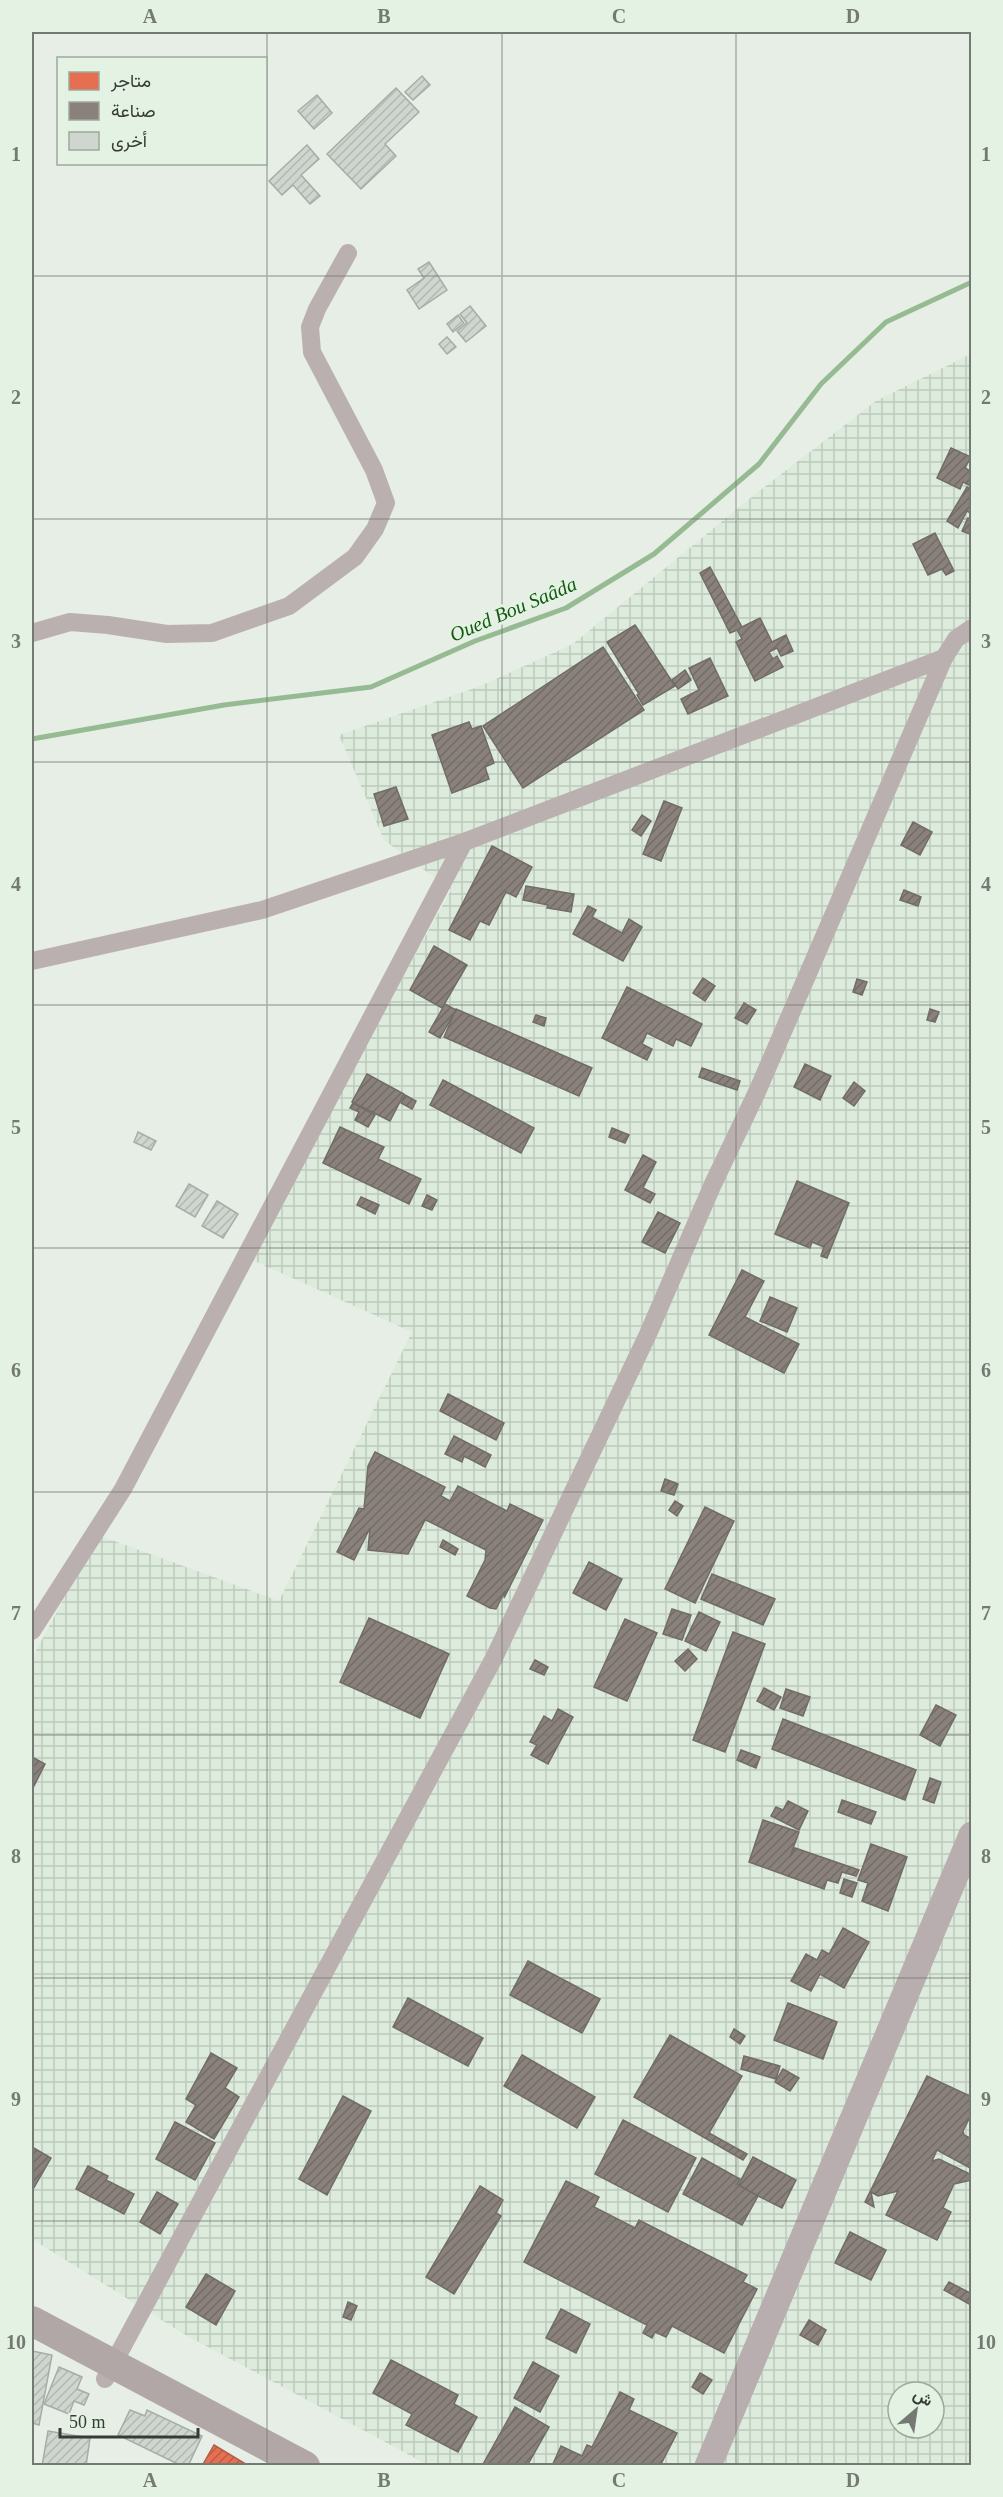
<svg xmlns="http://www.w3.org/2000/svg" width="1003" height="2497" viewBox="0 0 1003 2497" font-family="'Times New Roman',Vazirmatn,serif">
  <defs>
    <pattern id="industrial-grid" width="8" height="8" patternUnits="userSpaceOnUse" patternTransform="scale(1.5)"><rect width="8" height="8" fill="#dcebdb"/><path d="M0 4h8M4 0v8" fill="none" stroke="#bdcabd"/></pattern>
    <pattern id="shops-hatch" width="6" height="6" patternUnits="userSpaceOnUse" patternTransform="scale(1.5)"><rect width="6" height="6" fill="#e76f51"/><path d="M-1 1l2-2M0 6l6-6M5 7l2-2" fill="none" stroke="#bc5c44"/></pattern>
    <pattern id="industry-hatch" width="6" height="6" patternUnits="userSpaceOnUse" patternTransform="scale(1.5)"><rect width="6" height="6" fill="#8a817c"/><path d="M-1 1l2-2M0 6l6-6M5 7l2-2" fill="none" stroke="#726b66"/></pattern>
    <pattern id="building-hatch" width="6" height="6" patternUnits="userSpaceOnUse" patternTransform="scale(1.5)"><rect width="6" height="6" fill="#cfd6cf"/><path d="M-1 1l2-2M0 6l6-6M5 7l2-2" fill="none" stroke="#b2b9b2"/></pattern>
  </defs>
  <rect width="100%" height="100%" fill="#e6eee6"/>
  <path fill="url(#industrial-grid)" fill-rule="evenodd" d="M971,354v2111h-543l-244,-131 -152,-95v-581l66,-123 181,66 133,-269 -164,-74 203,-368 -67,-50 -45,-105 139,-48 95,-43 180,-148 123,-95zM898,2392h36v36h-36z"/>
  <path fill="url(#shops-hatch)" stroke="#b25f49" stroke-width="1.5" d="M214,2445l35,21h-47z"/>
  <g fill="url(#industry-hatch)" stroke="#716c67" stroke-width="1.5">
    <path d="M951,448l20,9 -6,11 7,4v17l-1,-3 -8,-4 -3,7 -23,-11z"/>
    <path d="M967,487l5,3v24l-5,-3 -9,17 -11,-7z"/>
    <path d="M968,518l4,1v16l-10,-4z"/>
    <path d="M935,533l19,38 -8,4 -4,-6 -14,6 -15,-31z"/>
    <path d="M710,567l32,60 18,-9 12,24 14,-7 7,16 -12,5 -4,-8 -8,4 4,7 4,-3 6,11 -28,14 -19,-39 6,-3 -5,-9 -7,3 -30,-60z"/>
    <path d="M635,625l40,61 -32,19 -6,-10 2,-1 -32,-52z"/>
    <path d="M603,647l41,63 -121,78 -40,-62z"/>
    <path d="M710,658l18,38 -40,18 -7,-15 18,-9 -10,-22z"/>
    <path d="M685,670l6,10 -13,9 -6,-9z"/>
    <path d="M469,722l3,7 9,-3 13,37 -9,4 4,12 -37,14 -20,-58z"/>
    <path d="M396,787l12,32 -24,7 -10,-32z"/>
    <path d="M664,801l18,7 -21,53 -18,-7z"/>
    <path d="M642,815l9,6 -10,15 -9,-6z"/>
    <path d="M913,822l19,10 -12,23 -19,-10z"/>
    <path d="M492,846l40,21 -16,30 -10,-5 -17,33 -9,-4 -10,19 -21,-10z"/>
    <path d="M526,886l48,8 -3,18 -24,-4 1,-3 -25,-5z"/>
    <path d="M904,890l17,7 -3,9 -18,-6z"/>
    <path d="M588,906l8,4 -4,7 30,16 7,-14 13,8 -19,34 -50,-27z"/>
    <path d="M434,946l33,19 -25,43 -32,-18z"/>
    <path d="M703,978l12,8 -10,15 -12,-8z"/>
    <path d="M857,979l10,3 -5,13 -9,-3z"/>
    <path d="M627,987l75,37 -11,22 -15,-7 -3,7 -26,-13 -5,11 10,5 -5,11 -45,-22z"/>
    <path d="M744,1003l12,7 -9,14 -12,-6z"/>
    <path d="M445,1004l11,6 -16,28 -11,-6z"/>
    <path d="M456,1009l136,59 -13,28 -135,-59z"/>
    <path d="M930,1009l9,3 -4,10 -8,-2z"/>
    <path d="M536,1015l10,3 -2,8 -11,-4z"/>
    <path d="M805,1064l26,12 -11,24 -26,-13z"/>
    <path d="M702,1068l38,13 -3,9 -38,-13z"/>
    <path d="M367,1074l37,20 -14,27 -38,-19z"/>
    <path d="M443,1080l91,48 -13,25 -91,-48z"/>
    <path d="M854,1082l11,9 -11,15 -11,-8z"/>
    <path d="M405,1095l11,6 -4,8 -11,-6z"/>
    <path d="M353,1103l22,12 -7,12 -13,-7 4,-8 -9,-4z"/>
    <path d="M340,1127l44,20 -6,12 43,20 -12,25 -86,-41z"/>
    <path d="M612,1128l17,7 -4,8 -16,-6z"/>
    <path d="M643,1155l13,7 -13,26 12,6 -5,9 -25,-13z"/>
    <path d="M797,1181l52,22 -22,55 -6,-2 3,-9 -12,-5 -2,6 -35,-14z"/>
    <path d="M427,1195l10,5 -5,10 -10,-4z"/>
    <path d="M361,1197l18,8 -4,9 -18,-9z"/>
    <path d="M658,1212l22,11 -15,30 -23,-11z"/>
    <path d="M742,1270l22,11 -19,36 54,27 -15,29 -75,-38z"/>
    <path d="M770,1297l27,11 -10,24 -27,-11z"/>
    <path d="M448,1394l56,29 -8,17 -56,-29z"/>
    <path d="M454,1436l37,19 -6,12 -21,-11 -2,6 -17,-8z"/>
    <path d="M375,1452l70,35 -4,9 9,5 8,-15 49,25 3,-7 33,16 -39,78 1,-7 -9,18 -6,-1 -23,-12 18,-36 1,-10 -58,-29 -3,-1 -17,34 -40,-4 2,-22 -16,32 -17,-8 22,-44 5,1 4,-43z"/>
    <path d="M665,1479l13,5 -4,11 -13,-4z"/>
    <path d="M675,1501l8,5 -6,10 -8,-6z"/>
    <path d="M705,1507l29,14 -39,82 -30,-14z"/>
    <path d="M443,1540l15,9 -3,6 -15,-8z"/>
    <path d="M589,1562l33,17 -16,31 -33,-17z"/>
    <path d="M712,1574l63,25 -12,26 -62,-26z"/>
    <path d="M672,1609l19,6 -9,25 -19,-6z"/>
    <path d="M699,1612l21,10 -14,29 -21,-10z"/>
    <path d="M369,1618l80,36 -29,64 -80,-36z"/>
    <path d="M625,1619l32,14 -30,68 -33,-14z"/>
    <path d="M733,1632l32,12 -40,108 -32,-12z"/>
    <path d="M688,1649l9,10 -12,12 -10,-10z"/>
    <path d="M535,1660l13,7 -4,8 -14,-6z"/>
    <path d="M764,1688l17,9 -7,13 -17,-9z"/>
    <path d="M786,1689l24,8 -7,19 -23,-8z"/>
    <path d="M936,1705l20,10 -16,31 -20,-11z"/>
    <path d="M558,1709l15,8 -25,47 -17,-9 6,-10 -7,-3 14,-26 8,5z"/>
    <path d="M783,1719l133,51 -11,30 -133,-51z"/>
    <path d="M741,1750l19,7 -4,11 -19,-8z"/>
    <path d="M32,1757l13,7 -13,26z"/>
    <path d="M930,1778l11,4 -7,21 -11,-4z"/>
    <path d="M842,1800l34,12 -5,12 -33,-12z"/>
    <path d="M788,1801l20,10 -9,19 -28,-14 5,-9 7,3z"/>
    <path d="M763,1820l36,12 -9,25 5,-9 64,22 -3,6 -14,-4 -4,11 -11,-3 -3,9 -75,-27z"/>
    <path d="M871,1844l36,13 -19,54 -26,-10 6,-18 -10,-3z"/>
    <path d="M844,1879l13,4 -5,14 -12,-4z"/>
    <path d="M843,1928l26,14 -25,46 -24,-14 -9,17 -20,-10 15,-27 11,6 5,-10 7,4z"/>
    <path d="M528,1961l72,38 -18,34 -72,-38z"/>
    <path d="M408,1998l75,40 -15,28 -75,-39z"/>
    <path d="M788,2003l49,19 -14,37 -49,-19z"/>
    <path d="M734,2029l11,7 -5,8 -10,-7z"/>
    <path d="M670,2035l72,41 -33,57 38,21 -4,6 -109,-63z"/>
    <path d="M211,2053l26,15 -12,20 14,9 -25,42 -28,-17 10,-17 -10,-6z"/>
    <path d="M522,2055l73,42 -18,31 -73,-42z"/>
    <path d="M744,2056l36,10 -4,13 -35,-10z"/>
    <path d="M783,2069l16,9 -9,13 -15,-9z"/>
    <path d="M927,2076l45,21v23l-3,-1 -6,12 1,4 8,4v30l-35,-19 -5,11 7,-2 33,16v5l-18,4 -11,24 8,4 -14,28 -51,-25 12,-24 -20,5 -7,-4 3,15 -9,-5z"/>
    <path d="M343,2096l28,15 -44,84 -28,-16z"/>
    <path d="M623,2120l73,38 -28,54 -73,-38z"/>
    <path d="M175,2122l40,21 -20,37 -39,-21z"/>
    <path d="M32,2147l19,11 -19,33z"/>
    <path d="M753,2157l43,23 -14,28 -44,-22z"/>
    <path d="M702,2158l38,21 -3,5 21,12 -16,29 -59,-31z"/>
    <path d="M88,2166l20,10 -2,4 28,14 -10,20 -48,-25z"/>
    <path d="M566,2181l33,16 -5,10 41,21 4,-8 108,55 -4,7 14,7 -33,64 -52,-27 -6,11 -11,-5 -3,6 -9,-5 4,-8 -123,-63z"/>
    <path d="M480,2186l23,14 -7,13 5,3 -47,78 -28,-17z"/>
    <path d="M157,2192l21,12 -18,30 -20,-12z"/>
    <path d="M850,2232l36,18 -15,30 -36,-17z"/>
    <path d="M206,2274l29,17 -19,34 -30,-18z"/>
    <path d="M949,2282l23,12 -1,11 -27,-15z"/>
    <path d="M348,2302l9,4 -6,14 -8,-3z"/>
    <path d="M561,2309l29,15 -14,29 -30,-15z"/>
    <path d="M809,2320l17,10 -8,15 -18,-10z"/>
    <path d="M391,2360l67,35 -4,9 23,13 -19,35 -52,-27 6,-11 -39,-21z"/>
    <path d="M533,2362l26,14 -19,36 -26,-14z"/>
    <path d="M700,2373l12,7 -9,14 -11,-7z"/>
    <path d="M620,2392l14,7 -5,11 48,23 -17,33h-108l9,-20 21,10 5,-11 5,2z"/>
    <path d="M515,2407l34,20 -22,39h-45z"/>
  </g>
  <g fill="none" stroke-linecap="round" stroke-linejoin="round">
    <path stroke="#96ba92" stroke-width="5" d="M32,739l192,-34 147,-18 104,-46 91,-33 88,-54 105,-90 62,-80 65,-62 86,-40"/>
  </g>
  <g fill="url(#building-hatch)" stroke="#a7ada6" stroke-width="1.5">
    <path d="M422,76l8,9 -17,15 -8,-8z"/>
    <path d="M396,88l23,24 -34,32 11,12 -35,33 -34,-35z"/>
    <path d="M317,95l15,18 -18,16 -16,-18z"/>
    <path d="M307,145l12,14 -18,16 19,21 -10,8 -17,-19 -11,10 -13,-14z"/>
    <path d="M429,262l18,28 -28,19 -12,-19 17,-12 -6,-9z"/>
    <path d="M470,306l16,20 -20,16 -9,-11 10,-8 -7,-9z"/>
    <path d="M458,315l6,8 -11,9 -6,-8z"/>
    <path d="M447,337l9,10 -9,7 -8,-10z"/>
    <path d="M138,1132l18,9 -5,9 -17,-8z"/>
    <path d="M189,1184l19,11 -13,22 -19,-11z"/>
    <path d="M217,1201l21,13 -15,24 -21,-12z"/>
    <path d="M32,2351l20,4 -13,70 -7,-2z"/>
    <path d="M59,2367l23,10 -5,12 12,5 -5,11 -10,-4 -5,13 -25,-10z"/>
    <path d="M130,2410l15,6 2,-6 55,26 -14,30h-6l-64,-31z"/>
    <path d="M48,2431l42,7 -4,28h-44z"/>
  </g>
  <g fill="none" stroke-linecap="round" stroke-linejoin="round">
    <g stroke="#bbb0b0" stroke-width="18">
      <path d="M32,633l38,-11 38,3 59,9 45,-1 77,-27 66,-49 20,-28 11,-26 -12,-33 -62,-118 -2,-25 7,-18 31,-56"/>
      <path d="M32,961l230,-51 202,-68 480,-184"/>
      <path d="M32,1631l91,-142 341,-647"/>
      <path d="M105,2379l389,-721 154,-324 65,-150 44,-92 187,-434 12,-19 16,-11"/>
    </g>
    <path stroke="#b9aeaf" stroke-width="27" d="M708,2466l264,-631"/>
    <path stroke="#b2a7a7" stroke-width="30" d="M32,2321l273,145"/>
  </g>
  <path fill="none" stroke="#747a73" stroke-width="1.5" stroke-opacity="0.55" d="M267,32v2434M502,32v2434M736,32v2434M32,276h940M32,519h940M32,762h940M32,1005h940M32,1248h940M32,1492h940M32,1735h940M32,1978h940M32,2221h940"/>
  <g text-anchor="middle" stroke-width="6" stroke-linejoin="round" paint-order="stroke">
    <g font-size="20" font-style="italic" fill="#145811" stroke="#e3f2e2">
      <text transform="translate(513 609) rotate(-23)" y="7">Oued Bou Saâda</text>
    </g>
  </g>
  <rect width="1003" height="2497" fill="none" stroke="#e3f2e2" stroke-width="66"/>
  <rect x="57" y="57" width="210" height="108" fill="#e3f2e2" stroke="#9ea99d" stroke-width="1.5"/>
  <rect x="69" y="72" width="30" height="18" fill="#e76f51" stroke="#9ea99d" stroke-width="1.5"/>
  <text x="111" y="87" font-size="18" fill="#363b35">متاجر</text>
  <rect x="69" y="102" width="30" height="18" fill="#8a817c" stroke="#9ea99d" stroke-width="1.5"/>
  <text x="111" y="117" font-size="18" fill="#363b35">صناعة</text>
  <rect x="69" y="132" width="30" height="18" fill="#cfd6cf" stroke="#9ea99d" stroke-width="1.5"/>
  <text x="111" y="147" font-size="18" fill="#363b35">أخرى</text>
  <g transform="translate(916 2410) rotate(29)"><circle r="28" fill="#e3f2e2" stroke="#9ea99d" stroke-width="1.5"/>
  <path d="M0-4.5L10 22L0 15L-10 22Z" fill="#747a73"/>
  <text y="-9" font-size="16" font-weight="bold" text-anchor="middle" fill="#363b35">ش</text>
  </g>
  <path d="M60 2428v9h138v-9" fill="none" stroke="#363b35" stroke-width="3"/>
  <text x="69" y="2428" font-size="18" fill="#363b35" stroke="#e3f2e2" stroke-width="4.5" paint-order="stroke">50 m</text>
  <rect x="33" y="33" width="937" height="2431" fill="none" stroke="#747a73" stroke-width="2"/>
  <g font-size="20" text-anchor="middle" font-weight="bold" fill="#747a73">
    <text x="150" y="23">A</text>
    <text x="384" y="23">B</text>
    <text x="619" y="23">C</text>
    <text x="853" y="23">D</text>
    <text x="16" y="161">1</text>
    <text x="986" y="161">1</text>
    <text x="16" y="404">2</text>
    <text x="986" y="404">2</text>
    <text x="16" y="648">3</text>
    <text x="986" y="648">3</text>
    <text x="16" y="891">4</text>
    <text x="986" y="891">4</text>
    <text x="16" y="1134">5</text>
    <text x="986" y="1134">5</text>
    <text x="16" y="1377">6</text>
    <text x="986" y="1377">6</text>
    <text x="16" y="1620">7</text>
    <text x="986" y="1620">7</text>
    <text x="16" y="1863">8</text>
    <text x="986" y="1863">8</text>
    <text x="16" y="2106">9</text>
    <text x="986" y="2106">9</text>
    <text x="16" y="2349">10</text>
    <text x="986" y="2349">10</text>
    <text x="150" y="2487">A</text>
    <text x="384" y="2487">B</text>
    <text x="619" y="2487">C</text>
    <text x="853" y="2487">D</text>
  </g>
</svg>
